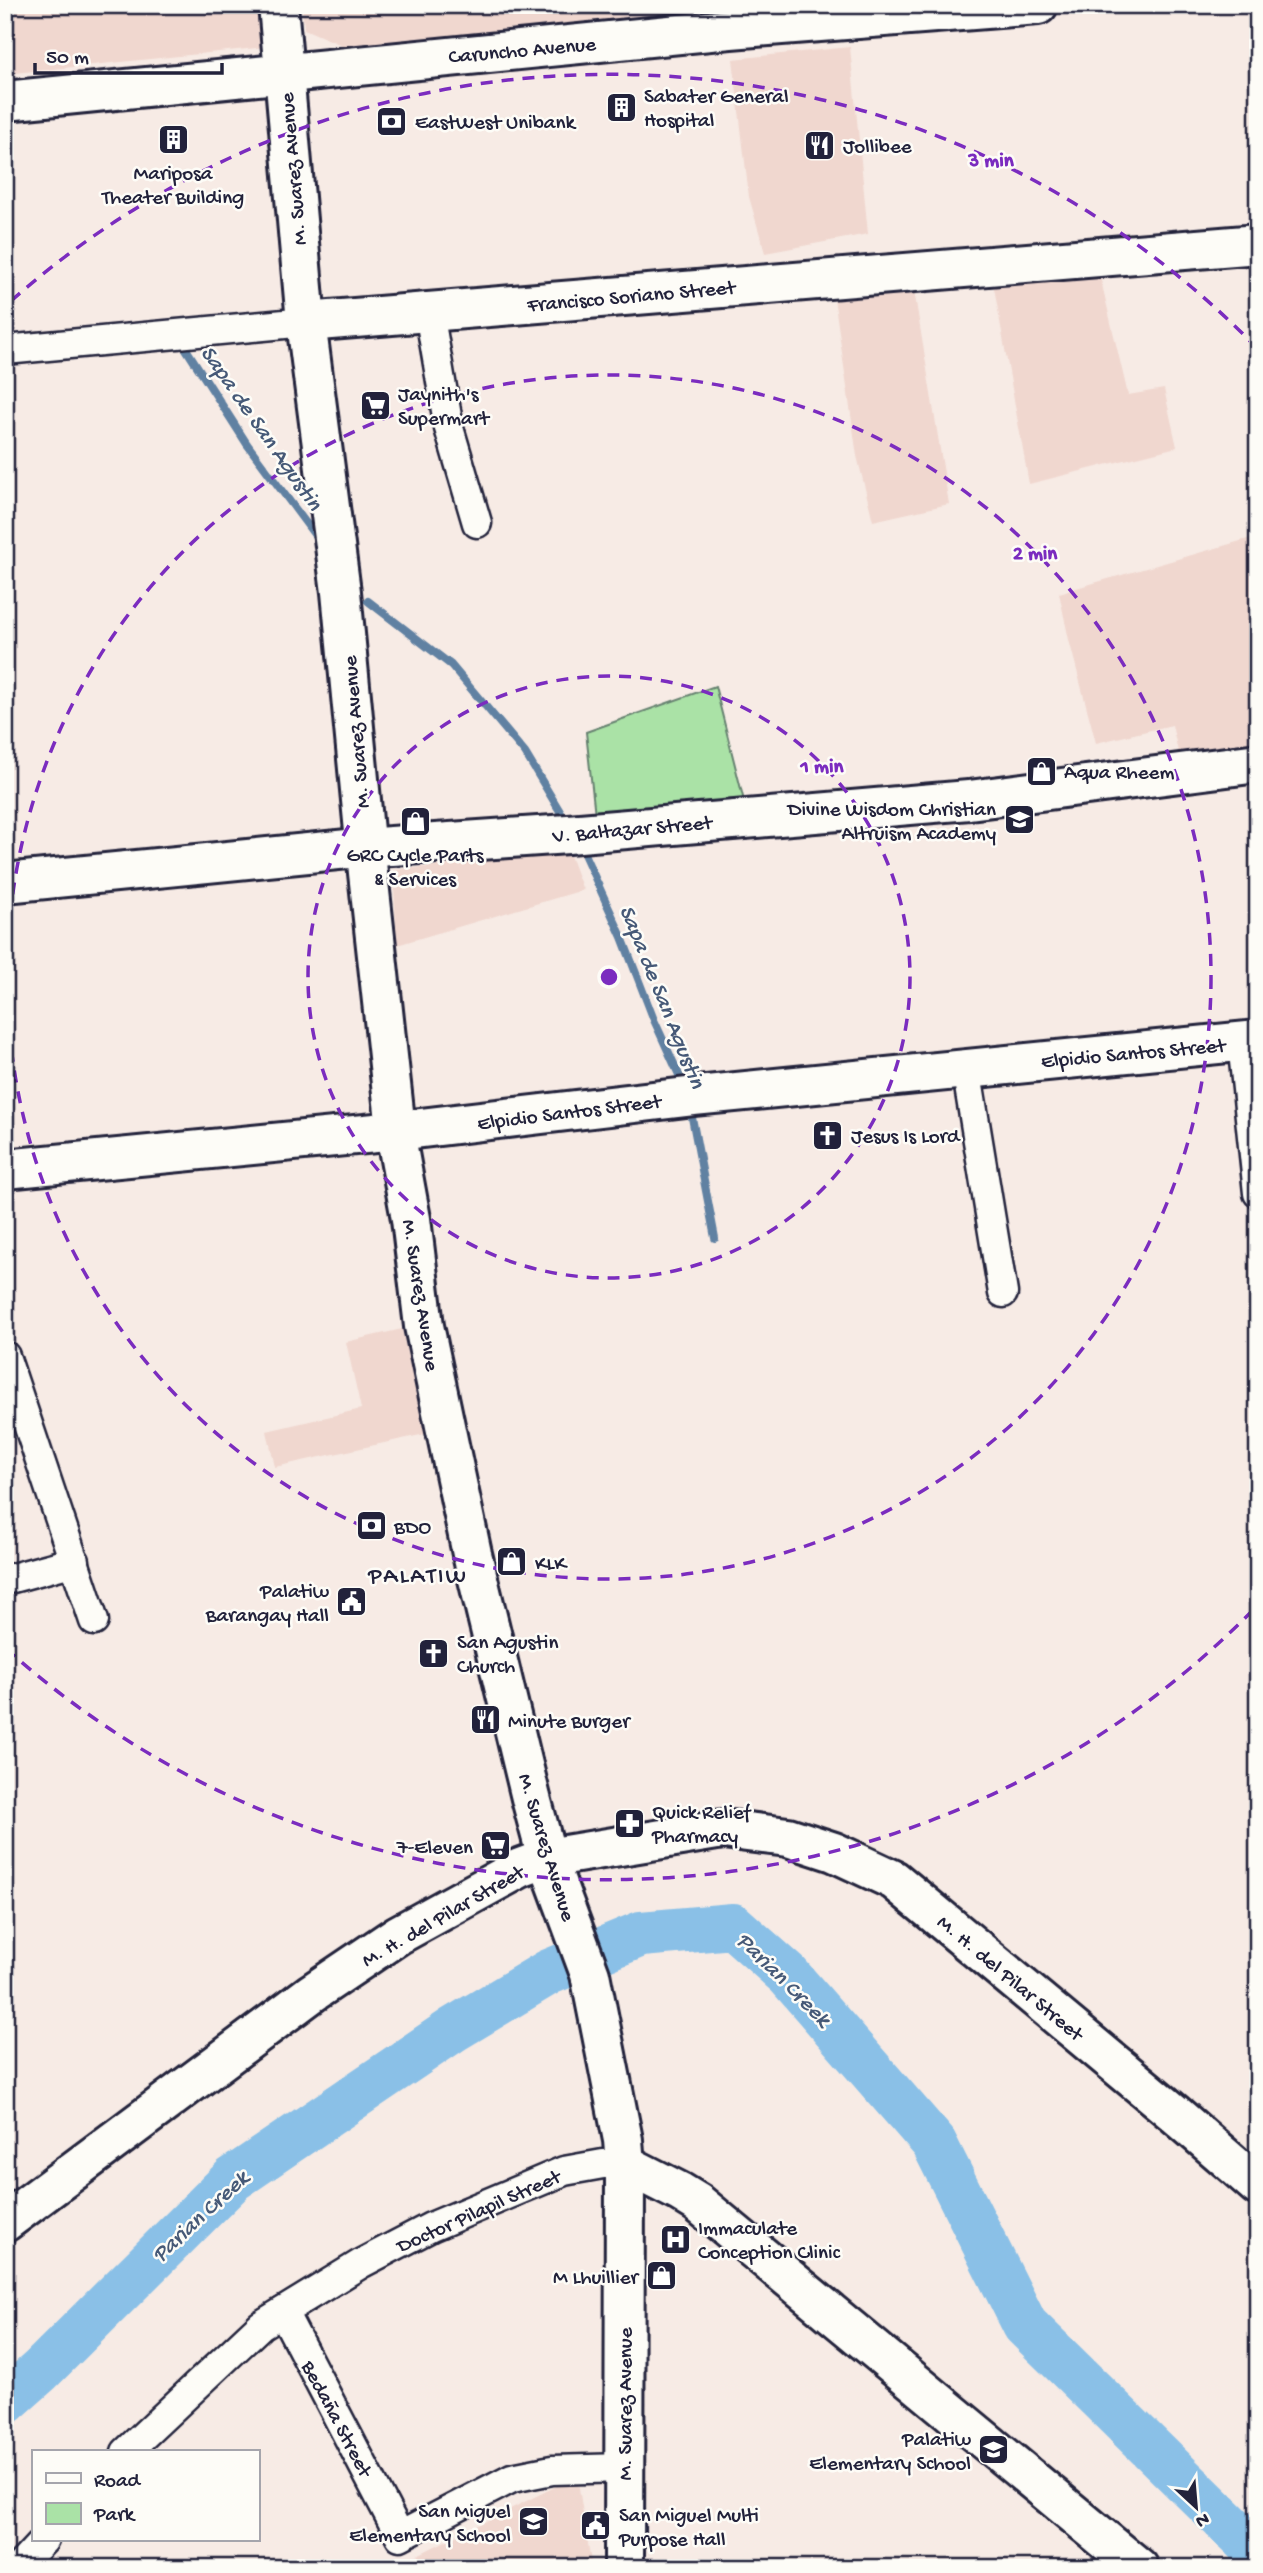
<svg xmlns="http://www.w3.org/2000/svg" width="1263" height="2573" viewBox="0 0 1263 2573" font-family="'Gochi Hand',sans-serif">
  <rect width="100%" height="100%" fill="#f7ebe5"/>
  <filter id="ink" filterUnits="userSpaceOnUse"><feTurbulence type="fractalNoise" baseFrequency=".0143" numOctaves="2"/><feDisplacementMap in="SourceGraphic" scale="14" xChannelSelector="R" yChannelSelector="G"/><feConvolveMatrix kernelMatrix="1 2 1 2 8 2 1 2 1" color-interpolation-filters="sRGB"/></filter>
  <g filter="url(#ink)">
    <g fill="#f0d7cf">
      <path d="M5,5h258l3,42 -261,27z"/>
      <path d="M302,5h560l-511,44 -47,-20z"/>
      <path d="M850,47l18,187 -103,19 -16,-56 -16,-138z"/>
      <path d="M1099,272l29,123 36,-6 13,58 -148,37 -36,-202z"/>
      <path d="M913,284l36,220 -76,17 -16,-65 -24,-165z"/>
      <path d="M1258,536v222l-76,11 -10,-44 -76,18 -27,-103 -10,-47z"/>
      <path d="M569,853l14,37 -186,55 -4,-75z"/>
      <path d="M402,1329l23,105 -150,33 -8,-36 94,-22 -15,-67z"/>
      <path d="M577,2476l15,92h-201z"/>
    </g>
    <path fill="#aae2a6" stroke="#668270" stroke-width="2" d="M715,686l29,115 -149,14 -9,-83z"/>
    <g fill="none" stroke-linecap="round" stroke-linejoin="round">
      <g stroke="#6081a2" stroke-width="8">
        <path d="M181,341l66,103 67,90"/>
        <path d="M368,601l83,64 74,88 42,70"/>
        <path d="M579,843l43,94 32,83 31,68"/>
        <path d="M690,1107l25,131"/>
      </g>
      <path stroke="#8ac0e7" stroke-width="46" d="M5,2402l35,-31 193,-192 221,-150 95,-57 92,-38 92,-8 55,49 146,168 91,182 233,228"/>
      <defs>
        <g id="street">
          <path d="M429,312l20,116 28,95"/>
          <path d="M5,350l301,-28"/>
          <path d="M1242,1042l16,151"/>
          <path d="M966,1068l37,225"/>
          <path d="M5,1356l89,265"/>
          <path d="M5,1580l70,-19"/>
          <path d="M283,2312l117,224 112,-58 40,-8 72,-2"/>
          <path d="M126,2452l135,-127 101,-62 69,-36 133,-56 39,-7h22"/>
          <path d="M18,2568l26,-28"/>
        </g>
        <g id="secondary">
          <path d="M278,5l28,317 35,270 27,281 30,275 13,71 13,107 48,228 59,244 16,60 43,116 33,166 2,24 -1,404"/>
          <path d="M5,101l725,-72 308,-24"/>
          <path d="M306,322l952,-78"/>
          <path d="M5,883l343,-34 220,-15 401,-34 289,-37"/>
          <path d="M5,1169l391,-38 299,-35 563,-56"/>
          <path d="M625,2164l55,28 18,11 441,365"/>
          <path d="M5,2222l307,-229 86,-58 122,-67 27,-10 176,-29 65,8 46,15 60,28 280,233 84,73"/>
        </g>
      </defs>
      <use href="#street" stroke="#22223b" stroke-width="33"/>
      <use href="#secondary" stroke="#22223b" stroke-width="44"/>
      <use href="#street" stroke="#fdfcf7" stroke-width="28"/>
      <use href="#secondary" stroke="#fdfcf7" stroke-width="38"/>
    </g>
  </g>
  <g fill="none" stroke="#7b2cbf" stroke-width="3.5" stroke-dasharray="12 9">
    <circle cx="609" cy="977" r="301"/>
    <circle cx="609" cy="977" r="602"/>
    <path d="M1253 1610A903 903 0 0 1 11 1653M11 301A903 903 0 0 1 1253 344"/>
  </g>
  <defs>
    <symbol id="building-square" viewBox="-11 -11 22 22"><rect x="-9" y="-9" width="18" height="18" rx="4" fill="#22223b" stroke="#fdfcf7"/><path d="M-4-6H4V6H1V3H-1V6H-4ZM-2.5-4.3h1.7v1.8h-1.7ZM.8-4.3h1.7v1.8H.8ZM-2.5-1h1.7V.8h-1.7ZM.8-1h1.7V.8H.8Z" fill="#fff"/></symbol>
    <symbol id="bank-square" viewBox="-11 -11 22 22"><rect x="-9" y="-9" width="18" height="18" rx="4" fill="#22223b" stroke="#fdfcf7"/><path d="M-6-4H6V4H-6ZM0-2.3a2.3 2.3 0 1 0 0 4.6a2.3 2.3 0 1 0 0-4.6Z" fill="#fff"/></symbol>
    <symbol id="restaurant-square" viewBox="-11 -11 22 22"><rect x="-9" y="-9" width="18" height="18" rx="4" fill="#22223b" stroke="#fdfcf7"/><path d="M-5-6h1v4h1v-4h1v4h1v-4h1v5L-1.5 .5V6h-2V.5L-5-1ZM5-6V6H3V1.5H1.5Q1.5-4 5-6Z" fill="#fff"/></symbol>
    <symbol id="supermarket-square" viewBox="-11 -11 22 22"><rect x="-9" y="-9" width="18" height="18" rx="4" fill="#22223b" stroke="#fdfcf7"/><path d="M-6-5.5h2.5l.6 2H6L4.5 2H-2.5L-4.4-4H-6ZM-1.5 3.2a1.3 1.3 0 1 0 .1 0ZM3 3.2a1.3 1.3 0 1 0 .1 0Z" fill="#fff"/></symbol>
    <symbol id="shop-square" viewBox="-11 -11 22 22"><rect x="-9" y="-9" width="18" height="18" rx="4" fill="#22223b" stroke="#fdfcf7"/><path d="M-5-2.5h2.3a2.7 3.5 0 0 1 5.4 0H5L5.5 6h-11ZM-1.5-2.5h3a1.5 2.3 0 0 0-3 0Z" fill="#fff"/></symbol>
    <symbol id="school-square" viewBox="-11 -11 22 22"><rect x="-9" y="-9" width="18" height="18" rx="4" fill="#22223b" stroke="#fdfcf7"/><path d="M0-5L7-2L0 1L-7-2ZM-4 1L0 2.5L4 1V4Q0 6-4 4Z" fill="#fff"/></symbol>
    <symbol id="church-square" viewBox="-11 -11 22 22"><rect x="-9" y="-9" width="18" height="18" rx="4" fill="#22223b" stroke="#fdfcf7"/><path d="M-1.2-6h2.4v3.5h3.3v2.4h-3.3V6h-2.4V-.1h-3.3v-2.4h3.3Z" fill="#fff"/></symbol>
    <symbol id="civic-square" viewBox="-11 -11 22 22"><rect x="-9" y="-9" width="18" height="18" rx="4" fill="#22223b" stroke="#fdfcf7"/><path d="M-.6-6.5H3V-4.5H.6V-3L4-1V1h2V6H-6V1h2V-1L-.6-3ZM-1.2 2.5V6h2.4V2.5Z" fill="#fff"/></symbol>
    <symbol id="pharmacy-square" viewBox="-11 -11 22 22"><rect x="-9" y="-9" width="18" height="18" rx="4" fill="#22223b" stroke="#fdfcf7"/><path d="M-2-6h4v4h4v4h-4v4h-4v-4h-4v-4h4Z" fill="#fff"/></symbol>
    <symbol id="hospital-square" viewBox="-11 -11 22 22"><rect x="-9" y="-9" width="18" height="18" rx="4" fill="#22223b" stroke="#fdfcf7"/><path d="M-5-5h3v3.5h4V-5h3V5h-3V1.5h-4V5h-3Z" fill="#fff"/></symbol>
  </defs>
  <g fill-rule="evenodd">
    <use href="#building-square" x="604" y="90" width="35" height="35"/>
    <use href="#bank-square" x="374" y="104" width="35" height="35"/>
    <use href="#building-square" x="156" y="122" width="35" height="35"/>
    <use href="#restaurant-square" x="802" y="128" width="35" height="35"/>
    <use href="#supermarket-square" x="358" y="388" width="35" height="35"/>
    <use href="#shop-square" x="1024" y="754" width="35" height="35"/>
    <use href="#school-square" x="1002" y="802" width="35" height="35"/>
    <use href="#shop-square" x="398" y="804" width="35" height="35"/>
    <use href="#church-square" x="810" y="1118" width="35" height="35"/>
    <use href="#bank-square" x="354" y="1508" width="35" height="35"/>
    <use href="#shop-square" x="494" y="1544" width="35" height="35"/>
    <use href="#civic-square" x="334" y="1584" width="35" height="35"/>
    <use href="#church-square" x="416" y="1636" width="35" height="35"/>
    <use href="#restaurant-square" x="468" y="1702" width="35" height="35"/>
    <use href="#pharmacy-square" x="612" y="1806" width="35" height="35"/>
    <use href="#supermarket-square" x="478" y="1828" width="35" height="35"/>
    <use href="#hospital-square" x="658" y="2222" width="35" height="35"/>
    <use href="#shop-square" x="644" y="2258" width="35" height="35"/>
    <use href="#school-square" x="976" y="2432" width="35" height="35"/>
    <use href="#school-square" x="516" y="2504" width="35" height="35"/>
    <use href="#civic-square" x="578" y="2508" width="35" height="35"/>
  </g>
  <g text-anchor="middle" stroke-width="5" stroke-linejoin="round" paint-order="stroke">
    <g font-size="21" fill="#22223b" stroke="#fdfcf7">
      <text transform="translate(522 49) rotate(-5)" y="7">Caruncho Avenue</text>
      <text transform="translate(292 169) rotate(-95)" y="7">M. Suarez Avenue</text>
      <text transform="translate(631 295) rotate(-5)" y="7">Francisco Soriano Street</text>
      <text transform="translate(355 732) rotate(-95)" y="7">M. Suarez Avenue</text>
      <text transform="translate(632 828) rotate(-5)" y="7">V. Baltazar Street</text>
      <text transform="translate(1133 1052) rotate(-5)" y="7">Elpidio Santos Street</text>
      <text transform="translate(569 1111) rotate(-7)" y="7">Elpidio Santos Street</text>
      <text transform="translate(422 1295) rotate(81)" y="7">M. Suarez Avenue</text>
      <text transform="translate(548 1847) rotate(73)" y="7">M. Suarez Avenue</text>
      <text transform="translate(442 1915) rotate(-30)" y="7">M. H. del Pilar Street</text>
      <text transform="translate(1011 1977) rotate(40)" y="7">M. H. del Pilar Street</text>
      <text transform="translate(478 2210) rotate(-24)" y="7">Doctor Pilapil Street</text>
      <text transform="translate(624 2404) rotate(-90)" y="7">M. Suarez Avenue</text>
      <text transform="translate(338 2418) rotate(62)" y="7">Bedaña Street</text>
    </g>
    <g font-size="21" fill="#22223b" stroke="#fdfcf7" text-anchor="start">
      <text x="644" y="102">Sabater General<tspan x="644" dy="24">Hospital</tspan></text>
      <text x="415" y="128">EastWest Unibank</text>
      <text x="843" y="152">Jollibee</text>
      <text x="173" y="179" text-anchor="middle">Mariposa<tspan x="173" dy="24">Theater Building</tspan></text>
      <text x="398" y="400">Jaynith's<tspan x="398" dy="24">Supermart</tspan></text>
      <text x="1064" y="778">Aqua Rheem</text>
      <text x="996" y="815" text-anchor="end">Divine Wisdom Christian<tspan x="996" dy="24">Altruism Academy</tspan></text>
      <text x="415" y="861" text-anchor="middle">GRC Cycle Parts<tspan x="415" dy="24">&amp; Services</tspan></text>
      <text x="851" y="1142">Jesus Is Lord</text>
      <text x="394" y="1533">BDO</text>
      <text x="535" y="1569">KLK</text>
      <text x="329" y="1597" text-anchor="end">Palatiw<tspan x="329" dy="24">Barangay Hall</tspan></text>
      <text x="457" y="1648">San Agustin<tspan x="457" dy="24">Church</tspan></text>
      <text x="508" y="1727">Minute Burger</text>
      <text x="652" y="1818">Quick Relief<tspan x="652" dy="24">Pharmacy</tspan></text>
      <text x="473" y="1853" text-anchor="end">7-Eleven</text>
      <text x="698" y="2234">Immaculate<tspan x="698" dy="24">Conception Clinic</tspan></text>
      <text x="638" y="2283" text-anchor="end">M Lhuillier</text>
      <text x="971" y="2445" text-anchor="end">Palatiw<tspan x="971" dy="24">Elementary School</tspan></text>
      <text x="511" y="2517" text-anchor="end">San Miguel<tspan x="511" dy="24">Elementary School</tspan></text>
      <text x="619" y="2521">San Miguel Multi<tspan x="619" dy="24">Purpose Hall</tspan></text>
    </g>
    <g font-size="23" font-style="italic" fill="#465977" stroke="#fdfcf7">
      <text transform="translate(263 427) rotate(55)" y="8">Sapa de San Agustin</text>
      <text transform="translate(664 996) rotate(68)" y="8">Sapa de San Agustin</text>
      <text transform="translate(785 1978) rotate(45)" y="8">Parian Creek</text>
      <text transform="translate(199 2215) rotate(-43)" y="8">Parian Creek</text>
    </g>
    <g font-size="24" letter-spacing="2" fill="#22223b" stroke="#fdfcf7">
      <text x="418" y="1582">PALATIW</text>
    </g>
  </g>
  <circle cx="609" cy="977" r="10" fill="#7b2cbf" stroke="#fdfcf7" stroke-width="3.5"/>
  <g font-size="21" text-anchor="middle" font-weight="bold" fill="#7b2cbf" stroke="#fdfcf7" stroke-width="5" stroke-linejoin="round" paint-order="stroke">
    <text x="991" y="166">3 min</text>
    <text x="1035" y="559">2 min</text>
    <text x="822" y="772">1 min</text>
  </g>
  <rect width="1263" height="2573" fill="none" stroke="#fdfcf7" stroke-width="28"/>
  <rect x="14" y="14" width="1235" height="2545" fill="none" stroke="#22223b" stroke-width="2.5" filter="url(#ink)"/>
  <rect x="32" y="2450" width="228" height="91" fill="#fdfcf7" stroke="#a5a5ac" stroke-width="2"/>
  <rect x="46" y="2473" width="35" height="10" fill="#fdfcf7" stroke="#a5a5ac" stroke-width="2"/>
  <text x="94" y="2486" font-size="21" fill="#22223b">Road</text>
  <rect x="46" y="2503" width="35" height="21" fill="#aae2a6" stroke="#a5a5ac" stroke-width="2"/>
  <text x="94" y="2520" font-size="21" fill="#22223b">Park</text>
  <g transform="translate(1196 2507) rotate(154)" stroke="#fdfcf7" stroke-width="5" paint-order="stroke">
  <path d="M0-5L12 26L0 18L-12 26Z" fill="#22223b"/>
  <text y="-10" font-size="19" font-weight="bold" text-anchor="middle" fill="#22223b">N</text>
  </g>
  <path d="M35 63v10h187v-10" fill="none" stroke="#22223b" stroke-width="3.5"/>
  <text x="46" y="63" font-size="21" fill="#22223b" stroke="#fdfcf7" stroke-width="5" paint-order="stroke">50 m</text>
</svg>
